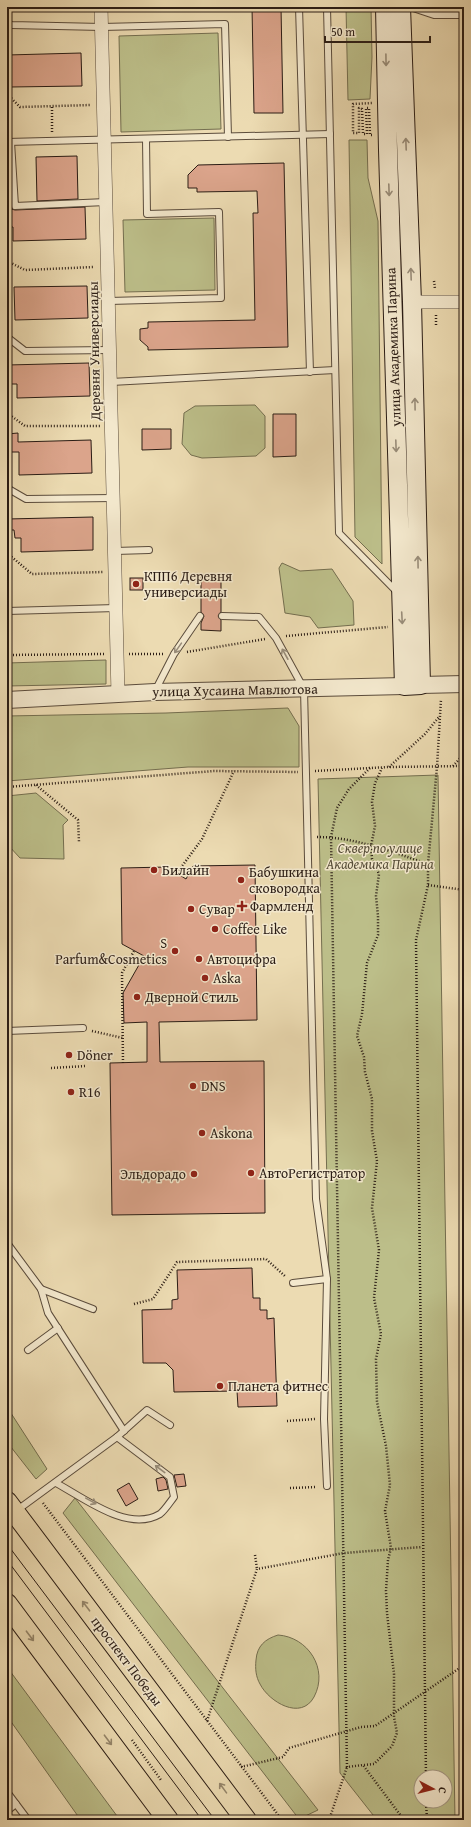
<svg xmlns="http://www.w3.org/2000/svg" width="471" height="1827" viewBox="0 0 471 1827" font-family="'Gentium Book Plus',serif">
  <rect width="100%" height="100%" fill="#ecdbb2"/>
  <filter id="stains"><feTurbulence type="fractalNoise" baseFrequency=".005" numOctaves="4"/><feColorMatrix values="0 0 0 0 .2 0 0 0 0 .09 0 0 0 0 .02 0 0 0 .5 -.17"/></filter>
  <radialGradient id="worn" r=".72"><stop offset=".6" stop-color="#630" stop-opacity="0"/><stop offset="1" stop-color="#630" stop-opacity=".3"/></radialGradient>
  <g fill="#bcbe89" stroke="#746e4f" fill-rule="evenodd">
    <path d="M346,7h25l1,50 -2,42 -22,1z"/>
    <path d="M218,33l3,96 -100,3 -2,-96z"/>
    <path d="M349,140h18l1,38 10,43 4,343 -27,-27z"/>
    <path d="M214,218l1,72 -90,2 -2,-72z"/>
    <path d="M255,405l10,11v32l-9,8 -54,2 -11,-3 -9,-11 2,-31 11,-7z"/>
    <path d="M282,563l18,8 32,-2 21,32 1,24 -36,3 -8,-11 -25,-4 -6,-45z"/>
    <path d="M106,660v24l-99,2v-23z"/>
    <path d="M288,708l11,18v41h-111l-181,14v-65l159,-3z"/>
    <path d="M438,775l17,1045h-78l-37,-47 -22,-994zM421,1777h24v24h-24z"/>
    <path d="M36,793l32,27 -5,5 1,34 -44,-1 -12,-13 -1,-49z"/>
    <path d="M7,1407l40,62 -11,10 -29,-37z"/>
    <path d="M75,1498l243,312 -19,9 -236,-306z"/>
    <path d="M278,1635c30,2 51,34 36,62 -13,24 -45,5 -54,-13 -4,-7 -5,-15 -4,-24 1,-14 9,-21 22,-25z"/>
    <path d="M7,1667l113,153 -40,-1 -73,-103z"/>
  </g>
  <g fill="#dba48b" stroke="#2b1d15">
    <path d="M252,7h29l2,106h-29z"/>
    <path d="M81,53l1,33 -72,1 -1,-15h-2v-17z"/>
    <path d="M77,156l1,43 -41,2 -1,-44z"/>
    <path d="M284,163l4,184 -140,3v-3l-8,-7v-11l8,-1v-6l107,-2 -2,-107h5l-1,-22 -60,1v-4h-9v-13l10,-10z"/>
    <path d="M85,207l1,32 -73,2v-14h-6v-19l8,2z"/>
    <path d="M87,286l1,32 -73,2 -1,-33z"/>
    <path d="M89,363l1,33 -73,2v-14h-6v-8h-4v-11z"/>
    <path d="M273,414h23v42l-23,1z"/>
    <path d="M142,429h29v20l-29,1z"/>
    <path d="M18,433v9l73,-2 1,33 -73,2v-23h-12v-18z"/>
    <path d="M93,517v33l-72,2v-14h-6l-1,-8h-7v-11z"/>
    <path d="M201,575h20v37l-3,4 3,4v11l-20,-1v-7l3,-7 -3,-4z"/>
    <rect x="130" y="578" width="13" height="12"/>
    <path d="M255,865l2,155 -98,2 1,40 104,-1 1,152 -153,2 -2,-152 37,-1v-40l-23,1 -1,-30 21,-37 -22,-12 -1,-76 46,-1 19,12 7,-13z"/>
    <path d="M252,1268l1,30h7v12h7v9l7,-1 3,88 -39,1 -1,-16 -63,1 -1,-22 -7,-7h-23l-1,-53 30,-1v-9l6,-1 -1,-29z"/>
    <path d="M184,1474l2,12 -9,1 -3,-12z"/>
    <path d="M163,1477l3,3 2,9 -10,2 -2,-12z"/>
    <path d="M129,1483l9,16 -12,7 -9,-16z"/>
  </g>
  <g fill="none" stroke-linecap="round" stroke-linejoin="round">
    <defs>
      <g id="service">
        <path d="M299,7l11,365"/>
        <path d="M327,7l12,526 59,60"/>
        <path d="M403,8h10l21,7h30"/>
        <path d="M7,22l4,3 91,2 123,-3 3,113"/>
        <path d="M7,142l323,-8"/>
        <path d="M11,142l4,64 91,-4"/>
        <path d="M109,301l112,-3 -2,-86 -72,2 -1,-75"/>
        <path d="M7,337l18,14 85,-1"/>
        <path d="M111,382l224,-12"/>
        <path d="M7,488l19,11 88,-1"/>
        <path d="M115,551l34,-1"/>
        <path d="M7,611l109,-3"/>
        <path d="M222,616l37,1 17,21 28,51 12,510 11,80 -3,140 3,67"/>
        <path d="M155,691l19,-37 26,-38"/>
        <path d="M7,1031l76,-3"/>
        <path d="M7,1243l34,46 7,24 76,118"/>
        <path d="M293,1283l34,-4"/>
        <path d="M41,1289l52,20"/>
        <path d="M28,1350l30,-22"/>
        <path d="M56,1483c28,15 72,50 104,31 5,-4 10,-12 14,-17l-4,-20 -53,-40"/>
        <path d="M16,1511l101,-74 30,-27 23,15"/>
        <path d="M7,1792l21,28"/>
        <path d="M7,1811l9,-7"/>
      </g>
      <g id="minor">
        <path d="M101,7l17,687"/>
        <path d="M412,302h52"/>
      </g>
      <g id="tertiary">
        <path d="M421,685l43,-1"/>
        <path d="M7,700l148,-8 249,-6"/>
      </g>
      <path id="secondary" d="M385,7l3,143 16,536 17,-1 -9,-383 -11,-295"/>
      <g id="primary">
        <path d="M7,1502l239,318"/>
        <path d="M7,1604l161,216"/>
      </g>
    </defs>
    <use href="#service" stroke="#5b4c3c" stroke-width="8"/>
    <use href="#minor" stroke="#5b4c3c" stroke-width="14"/>
    <use href="#tertiary" stroke="#5b4c3c" stroke-width="18"/>
    <use href="#secondary" stroke="#2b1d15" stroke-width="20"/>
    <use href="#primary" stroke="#2b1d15" stroke-width="22"/>
    <g stroke="#2b1d15" stroke-width="2.5" stroke-dasharray="1 2" stroke-linecap="butt">
      <path d="M7,94l13,13 71,-2"/>
      <path d="M52,107v25"/>
      <path d="M372,135h-2l-1,-27h-3l1,26h-4l-1,-25 -3,-1v25h-6v-29l20,-1"/>
      <path d="M7,261l18,9 69,-3"/>
      <path d="M434,281l1,8"/>
      <path d="M436,325v-11"/>
      <path d="M7,413l18,13h75"/>
      <path d="M7,553l25,21 71,-2"/>
      <path d="M286,636l102,-9"/>
      <path d="M187,652l78,-13"/>
      <path d="M129,654h35"/>
      <path d="M7,655l97,-1"/>
      <path d="M453,766l11,-12"/>
      <path d="M389,767l36,-33 14,-17"/>
      <path d="M370,768l-21,21 -12,19 -6,29 16,930 16,-2 41,55"/>
      <path d="M315,771l74,-4 75,-1"/>
      <path d="M36,785l42,35 1,22"/>
      <path d="M7,787l207,-16 84,1"/>
      <path d="M317,837c38,0 75,15 111,27"/>
      <path d="M177,873l25,-34 32,-68"/>
      <path d="M428,885l36,5"/>
      <path d="M92,1031l31,7"/>
      <path d="M123,1063l-1,-90 12,-22"/>
      <path d="M51,1068l35,-2"/>
      <path d="M134,1304l19,-5 24,-37 89,-3 20,18"/>
      <path d="M287,1421l28,-2"/>
      <path d="M290,1488l27,-1"/>
      <path d="M43,1503l239,317"/>
      <path d="M255,1555l2,14"/>
      <path d="M207,1721l50,-152 87,-16 78,-6"/>
      <path d="M132,1740l29,40"/>
      <path d="M364,1765l10,-1 18,-18 5,-13 -3,-16v-43l-7,-61 -1,-22 2,-31 3,-12 -6,-37 5,-26 -4,-39 -9,-44 -1,-43 5,-25 -7,-36 5,-48 -7,-42 5,-47 -5,-30v-32l-7,-27 -1,-15 -7,-21 5,-22 5,-51 11,-28v-19l-2,-20 3,-22 -7,-15 -1,-13 4,-20 -3,-24 3,-19 7,-15"/>
      <path d="M241,1767l42,-10 6,-9 72,-21 14,-1 89,-61"/>
      <path d="M426,1777l-10,-837 12,-55v-21l9,-97 4,-68"/>
      <path d="M426,1801l1,19"/>
      <path d="M329,1820l18,-53"/>
    </g>
    <use href="#service" stroke="#f3e8cd" stroke-width="6"/>
    <use href="#minor" stroke="#f3e8cd" stroke-width="13"/>
    <use href="#tertiary" stroke="#f3e8cd" stroke-width="16"/>
    <use href="#secondary" stroke="#f3e8cd" stroke-width="18"/>
    <use href="#primary" stroke="#ecdbb2" stroke-width="20"/>
    <g stroke="#2b1d15" stroke-width="1">
      <path d="M7,1544l208,276"/>
      <path d="M7,1560l195,260"/>
    </g>
  </g>
  <defs><path id="oneway-shaft" d="M-6 0H5M1.5-3L5.5 0L1.5 3" fill="none" stroke-width="1.6" stroke-linecap="round" stroke-linejoin="round"/></defs>
  <g stroke="#998d7a">
    <use href="#oneway-shaft" transform="translate(386 60) rotate(89)"/>
    <use href="#oneway-shaft" transform="translate(406 144) rotate(-92)"/>
    <use href="#oneway-shaft" transform="translate(389 190) rotate(88)"/>
    <use href="#oneway-shaft" transform="translate(411 274) rotate(-92)"/>
    <use href="#oneway-shaft" transform="translate(415 404) rotate(-91)"/>
    <use href="#oneway-shaft" transform="translate(396 446) rotate(88)"/>
    <use href="#oneway-shaft" transform="translate(418 562) rotate(-91)"/>
    <use href="#oneway-shaft" transform="translate(402 618) rotate(87)"/>
    <use href="#oneway-shaft" transform="translate(178 648) rotate(125)"/>
    <use href="#oneway-shaft" transform="translate(285 654) rotate(-119)"/>
    <use href="#oneway-shaft" transform="translate(160 1469) rotate(-143)"/>
    <use href="#oneway-shaft" transform="translate(91 1501) rotate(29)"/>
  </g>
  <g stroke="#95866b">
    <use href="#oneway-shaft" transform="translate(86 1606) rotate(-127)"/>
    <use href="#oneway-shaft" transform="translate(30 1636) rotate(53)"/>
    <use href="#oneway-shaft" transform="translate(108 1740) rotate(53)"/>
    <use href="#oneway-shaft" transform="translate(223 1788) rotate(-126)"/>
  </g>
  <g fill="#8f2418" stroke="#f3e8cd" stroke-width="1.5">
    <circle cx="136" cy="584" r="4"/>
    <circle cx="154" cy="870" r="4"/>
    <circle cx="241" cy="880" r="4"/>
    <path d="M240 900h4v4h4v4h-4v4h-4v-4h-4v-4h4z"/>
    <circle cx="191" cy="909" r="4"/>
    <circle cx="215" cy="929" r="4"/>
    <circle cx="175" cy="951" r="4"/>
    <circle cx="199" cy="959" r="4"/>
    <circle cx="205" cy="978" r="4"/>
    <circle cx="137" cy="997" r="4"/>
    <circle cx="69" cy="1055" r="4"/>
    <circle cx="193" cy="1086" r="4"/>
    <circle cx="71" cy="1092" r="4"/>
    <circle cx="202" cy="1133" r="4"/>
    <circle cx="251" cy="1173" r="4"/>
    <circle cx="194" cy="1174" r="4"/>
    <circle cx="220" cy="1386" r="4"/>
  </g>
  <g text-anchor="middle" stroke-width="3" stroke-linejoin="round" paint-order="stroke">
    <g font-size="14" fill="#2b1d15" stroke="#f3e8cd">
      <text transform="translate(393 347) rotate(-92)" y="5">улица Академика Парина</text>
      <text transform="translate(94 351) rotate(-91)" y="5">Деревня Универсиады</text>
      <text transform="translate(235 690) rotate(-1)" y="5">улица Хусаина Мавлютова</text>
      <text transform="translate(127 1661) rotate(53)" y="5">проспект Победы</text>
    </g>
    <g font-size="14" fill="#2b1d15" stroke="#f3e8cd" text-anchor="start">
      <text x="144" y="581">КПП6 Деревня<tspan x="144" dy="16">универсиады</tspan></text>
      <text x="162" y="875">Билайн</text>
      <text x="249" y="877">Бабушкина<tspan x="249" dy="16">сковородка</tspan></text>
      <text x="250" y="911">Фармленд</text>
      <text x="199" y="914">Сувар</text>
      <text x="223" y="934">Coffee Like</text>
      <text x="167" y="948" text-anchor="end">S<tspan x="167" dy="16">Parfum&amp;Cosmetics</tspan></text>
      <text x="207" y="964">Автоцифра</text>
      <text x="213" y="983">Aska</text>
      <text x="145" y="1002">Дверной Стиль</text>
      <text x="77" y="1060">Döner</text>
      <text x="201" y="1091">DNS</text>
      <text x="79" y="1097">R16</text>
      <text x="210" y="1138">Askona</text>
      <text x="259" y="1178">АвтоРегистратор</text>
      <text x="186" y="1179" text-anchor="end">Эльдорадо</text>
      <text x="228" y="1391">Планета фитнес</text>
    </g>
    <g font-size="14" font-style="italic" fill="#564d38" stroke="#f3e8cd">
      <text x="380" y="853">Сквер по улице<tspan x="380" dy="16">Академика Парина</tspan></text>
    </g>
  </g>
  <rect width="471" height="1827" fill="none" stroke="#ecdbb2" stroke-width="24"/>
  <rect x="8" y="8" width="455" height="1811" fill="none" stroke="#2b1d15" stroke-width="2"/>
  <rect x="12" y="12" width="447" height="1803" fill="none" stroke="#2b1d15"/>
  <g transform="translate(433 1789) rotate(97)"><circle r="19" fill="#f3e8cd" stroke="#a39783"/>
  <path d="M0-3L7 15L0 10L-7 15Z" fill="#8f2418"/>
  <text y="-6" font-size="11" font-weight="bold" text-anchor="middle" fill="#2b1d15">С</text>
  </g>
  <path d="M325 36v6h105v-6" fill="none" stroke="#2b1d15" stroke-width="2"/>
  <text x="331" y="36" font-size="12" fill="#2b1d15" stroke="#f3e8cd" stroke-width="3" paint-order="stroke">50 m</text>
  <rect width="100%" height="100%" filter="url(#stains)"/>
  <rect width="100%" height="100%" fill="url(#worn)"/>
</svg>
